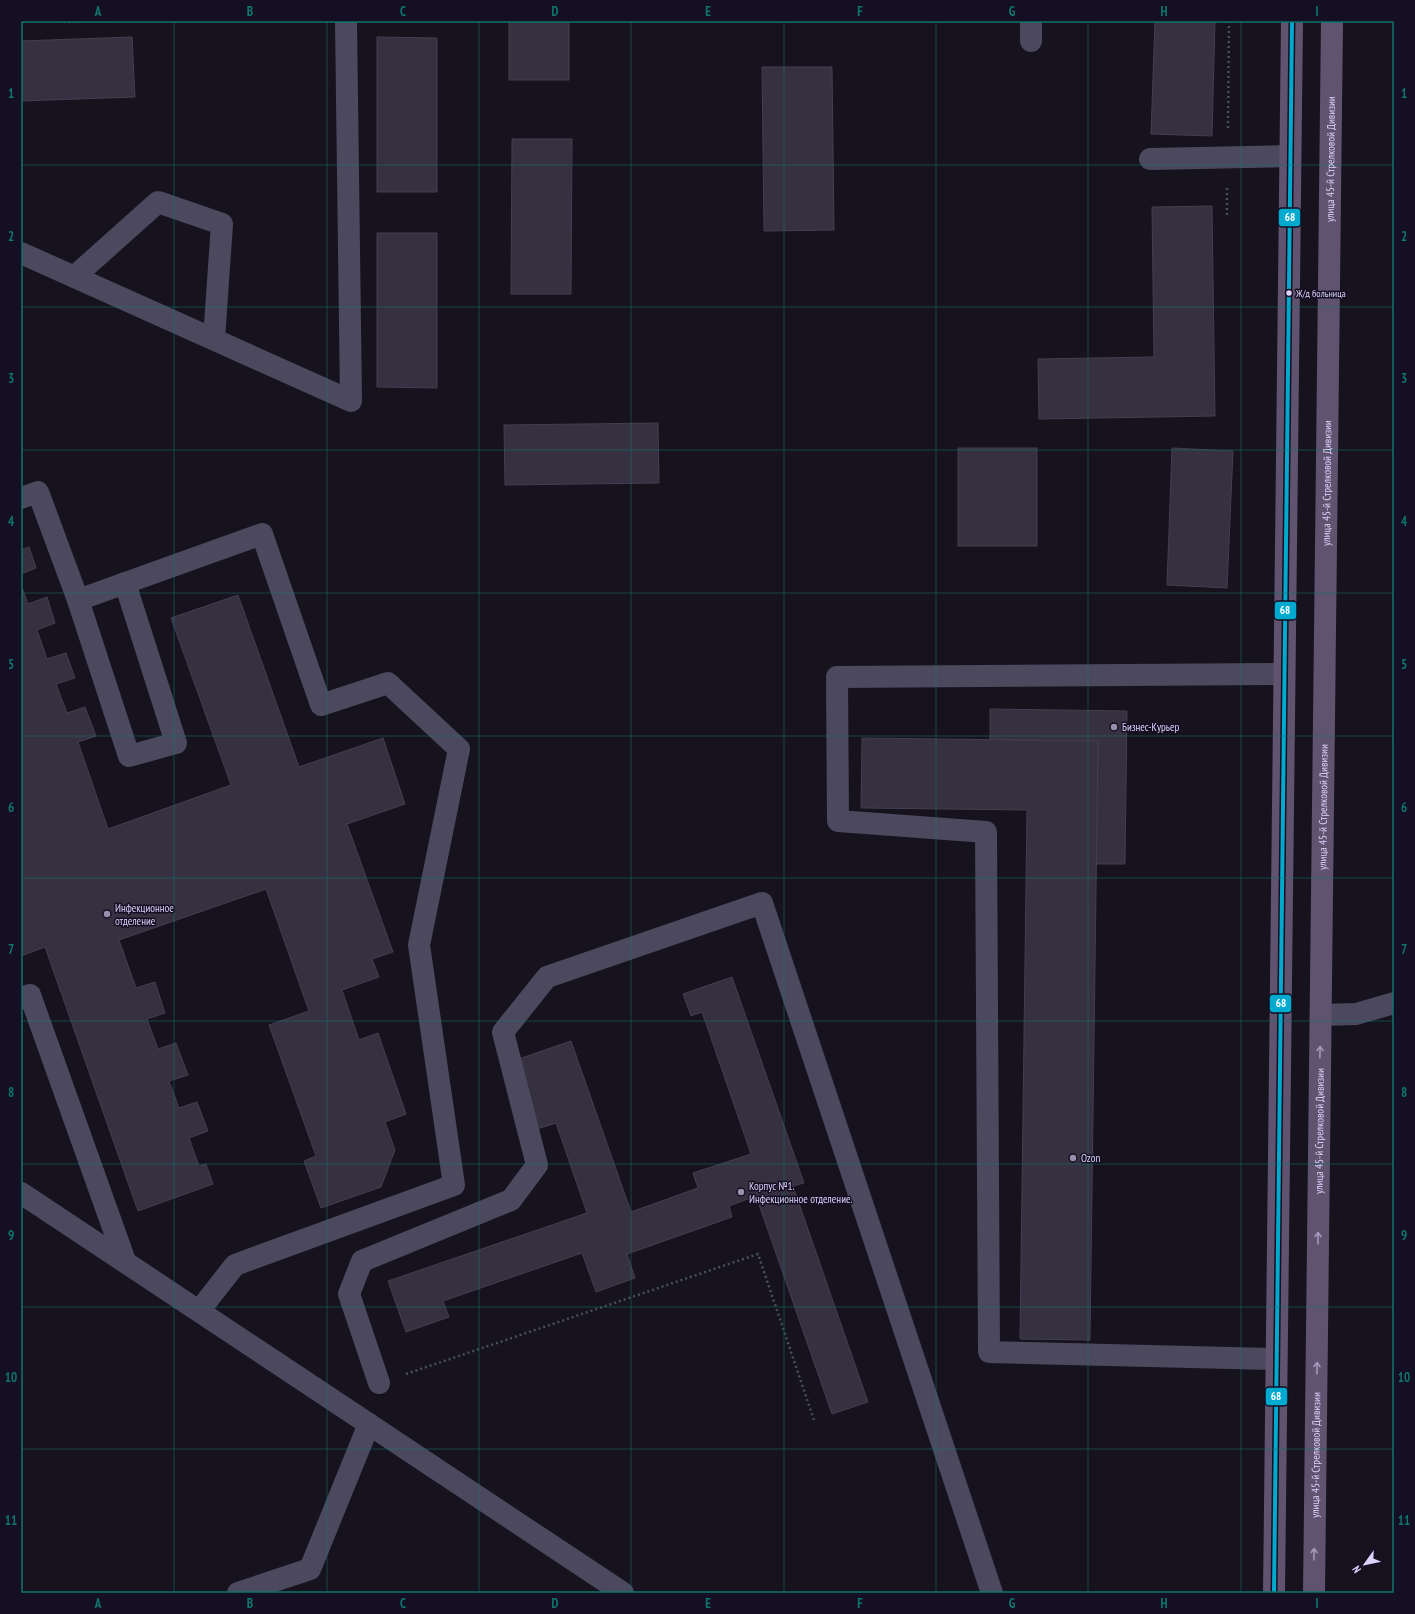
<svg xmlns="http://www.w3.org/2000/svg" width="1415" height="1614" viewBox="0 0 1415 1614" font-family="'PT Sans Narrow',sans-serif">
  <rect width="100%" height="100%" fill="#16131e"/>
  <g fill="#363140" stroke="#443e51">
    <rect x="509" y="21" width="60" height="59"/>
    <path d="M1155,21h60l-3,115 -61,-2z"/>
    <path d="M132,37l3,60 -114,4v-60z"/>
    <path d="M377,37l60,1v154h-60z"/>
    <path d="M762,67h70l2,163 -70,1z"/>
    <path d="M512,139h60l-1,155h-60z"/>
    <path d="M1212,206l3,210 -176,3 -1,-60 116,-2 -2,-150z"/>
    <path d="M377,233h60v155l-60,-1z"/>
    <path d="M658,423l1,60 -154,2 -1,-60z"/>
    <rect x="958" y="448" width="79" height="98"/>
    <path d="M1172,448l61,3 -6,137 -60,-3z"/>
    <path d="M29,547l7,21 -15,6v-24z"/>
    <path d="M21,585l7,19 19,-7 8,26 -18,7 10,29 19,-6 9,25 -19,6 11,29 18,-6 11,29 -18,6 30,87 123,-44 -60,-167 67,-23 61,172 84,-29 22,66 -58,20 46,128 -21,7 7,18 -37,13 17,50 19,-7 28,81 -21,8 10,28 -14,37 -60,21 -17,-47 12,-5 -47,-131 40,-14 -43,-122 -147,51 17,48 19,-6 10,31 -18,6 11,30 18,-6 12,32 -19,6 10,27 18,-6 11,29 -19,7 10,28 7,-2 7,20 -75,27 -93,-264 -24,9z"/>
    <path d="M990,709l137,2 -2,153h-29l2,-123 -108,-1z"/>
    <path d="M862,738l236,3 -8,599 -70,-1 7,-529 -166,-2z"/>
    <path d="M732,977l72,206 -11,3 75,216 -36,12 -76,-218 -27,10 3,11 -105,37 8,24 -39,14 -14,-39 -139,48 6,16 -43,15 -18,-51 199,-68 -31,-90 -19,6 -24,-68 58,-20 60,171 67,-24 -5,-15 58,-19 -49,-142 -11,4 -8,-22z"/>
  </g>
  <g fill="none" stroke-linecap="round" stroke-linejoin="round">
    <g stroke="#47505f" stroke-width="2.5" stroke-dasharray="2 3" stroke-linecap="butt">
      <path d="M64,21v1l41,-1"/>
      <path d="M1228,128l1,-107"/>
      <path d="M1227,215v-30"/>
      <path d="M406,1374l352,-120 56,166"/>
    </g>
    <g stroke="#4c495e" stroke-width="22">
      <path d="M1031,41v-20"/>
      <path d="M1150,159l140,-3"/>
      <path d="M21,253l330,148 -5,-380"/>
      <path d="M74,277l84,-75 64,22 -8,115"/>
      <path d="M21,498l17,-6 40,108 184,-66 59,171 67,-22 71,66 -40,196 35,240 -219,80 -36,46"/>
      <path d="M78,600l51,156 47,-13 -51,-160"/>
      <path d="M21,998l9,-3 95,266"/>
      <path d="M1321,1015l35,-1 38,-11"/>
      <path d="M21,1193l602,400"/>
      <path d="M1276,1359l-287,-7 -3,-520 -148,-11 -1,-144 447,-3"/>
      <path d="M379,1383l-30,-89 13,-33 149,-61 26,-35 -34,-133 44,-55 215,-74 230,690"/>
      <path d="M238,1593l72,-24 59,-145"/>
    </g>
    <g stroke="#60536f" stroke-width="22">
      <path d="M1274,1593l18,-1572"/>
      <path id="s1" d="M1314,1593l18,-1572"/>
    </g>
    <defs>
      <path id="bus-1" d="M1274,1593l18,-1572"/>
    </defs>
    <use href="#bus-1" stroke="#140f22" stroke-width="7"/>
    <use href="#bus-1" stroke="#00a9ce" stroke-width="4"/>
  </g>
  <defs><path id="oneway-shaft" d="M-6 0H5M1.5-3L5.5 0L1.5 3" fill="none" stroke-width="1.6" stroke-linecap="round" stroke-linejoin="round"/></defs>
  <g stroke="#a499bd">
    <use href="#oneway-shaft" transform="translate(1320 1052) rotate(-89)"/>
    <use href="#oneway-shaft" transform="translate(1318 1238) rotate(-89)"/>
    <use href="#oneway-shaft" transform="translate(1317 1368) rotate(-89)"/>
    <use href="#oneway-shaft" transform="translate(1314 1554) rotate(-89)"/>
  </g>
  <path fill="none" stroke="#0f766e" stroke-width="1" stroke-opacity="0.55" d="M174,21v1572M327,21v1572M479,21v1572M631,21v1572M784,21v1572M936,21v1572M1088,21v1572M1241,21v1572M21,165h1373M21,307h1373M21,450h1373M21,593h1373M21,736h1373M21,878h1373M21,1021h1373M21,1164h1373M21,1307h1373M21,1449h1373"/>
  <circle fill="#dcd2fc" stroke="#140f22" stroke-width="1.5" cx="1289" cy="293" r="3.5"/>
  <g fill="#978fae" stroke="#140f22" stroke-width="1.5">
    <circle cx="1114" cy="727" r="4"/>
    <circle cx="107" cy="914" r="4"/>
    <circle cx="1073" cy="1158" r="4"/>
    <circle cx="741" cy="1192" r="4"/>
  </g>
  <g text-anchor="middle" stroke-width="3" stroke-linejoin="round" paint-order="stroke">
    <g font-size="10" fill="#dcd2fc" stroke="#140f22" text-anchor="start">
      <text x="1296" y="297">Ж/д больница</text>
    </g>
    <g font-size="11" fill="#dcd2fc" stroke="#140f22">
      <text dy="4" stroke="none"><textPath href="#s1" startOffset="1434">улица 45-й Стрелковой Дивизии</textPath></text>
      <text dy="4" stroke="none"><textPath href="#s1" startOffset="1110">улица 45-й Стрелковой Дивизии</textPath></text>
      <text dy="4" stroke="none"><textPath href="#s1" startOffset="786">улица 45-й Стрелковой Дивизии</textPath></text>
      <text dy="4" stroke="none"><textPath href="#s1" startOffset="462">улица 45-й Стрелковой Дивизии</textPath></text>
      <text dy="4" stroke="none"><textPath href="#s1" startOffset="138">улица 45-й Стрелковой Дивизии</textPath></text>
    </g>
    <g font-size="11" fill="#dcd2fc" stroke="#140f22" text-anchor="start">
      <text x="1122" y="731">Бизнес-Курьер</text>
      <text x="115" y="912">Инфекционное<tspan x="115" dy="13">отделение</tspan></text>
      <text x="1081" y="1162">Ozon</text>
      <text x="749" y="1190">Корпус №1.<tspan x="749" dy="13">Инфекционное отделение.</tspan></text>
    </g>
  </g>
  <g stroke="#140f22" stroke-width="1.5">
    <rect x="1278" y="208" width="23" height="19" rx="4" fill="#00a9ce"/>
    <rect x="1274" y="601" width="23" height="19" rx="4" fill="#00a9ce"/>
    <rect x="1269" y="994" width="23" height="19" rx="4" fill="#00a9ce"/>
    <rect x="1265" y="1387" width="23" height="19" rx="4" fill="#00a9ce"/>
  </g>
  <g font-size="11" text-anchor="middle" font-weight="bold" fill="#fff">
    <text x="1290" y="221">68</text>
    <text x="1285" y="614">68</text>
    <text x="1281" y="1007">68</text>
    <text x="1276" y="1400">68</text>
  </g>
  <rect width="1415" height="1614" fill="none" stroke="#140f22" stroke-width="44"/>
  <g transform="translate(1365 1564) rotate(237)" stroke="#140f22" stroke-width="3" paint-order="stroke">
  <path d="M0-3L7 15L0 10L-7 15Z" fill="#dcd2fc"/>
  <text y="-6" font-size="11" font-weight="bold" text-anchor="middle" fill="#dcd2fc">N</text>
  </g>
  <rect x="22" y="22" width="1371" height="1570" fill="none" stroke="#0f766e" stroke-width="1.5"/>
  <g font-size="13" text-anchor="middle" font-weight="bold" fill="#0f766e">
    <text x="98" y="16">A</text>
    <text x="250" y="16">B</text>
    <text x="403" y="16">C</text>
    <text x="555" y="16">D</text>
    <text x="708" y="16">E</text>
    <text x="860" y="16">F</text>
    <text x="1012" y="16">G</text>
    <text x="1164" y="16">H</text>
    <text x="1317" y="16">I</text>
    <text x="11" y="98">1</text>
    <text x="1404" y="98">1</text>
    <text x="11" y="241">2</text>
    <text x="1404" y="241">2</text>
    <text x="11" y="383">3</text>
    <text x="1404" y="383">3</text>
    <text x="11" y="526">4</text>
    <text x="1404" y="526">4</text>
    <text x="11" y="669">5</text>
    <text x="1404" y="669">5</text>
    <text x="11" y="812">6</text>
    <text x="1404" y="812">6</text>
    <text x="11" y="954">7</text>
    <text x="1404" y="954">7</text>
    <text x="11" y="1097">8</text>
    <text x="1404" y="1097">8</text>
    <text x="11" y="1240">9</text>
    <text x="1404" y="1240">9</text>
    <text x="11" y="1382">10</text>
    <text x="1404" y="1382">10</text>
    <text x="11" y="1525">11</text>
    <text x="1404" y="1525">11</text>
    <text x="98" y="1608">A</text>
    <text x="250" y="1608">B</text>
    <text x="403" y="1608">C</text>
    <text x="555" y="1608">D</text>
    <text x="708" y="1608">E</text>
    <text x="860" y="1608">F</text>
    <text x="1012" y="1608">G</text>
    <text x="1164" y="1608">H</text>
    <text x="1317" y="1608">I</text>
  </g>
</svg>
